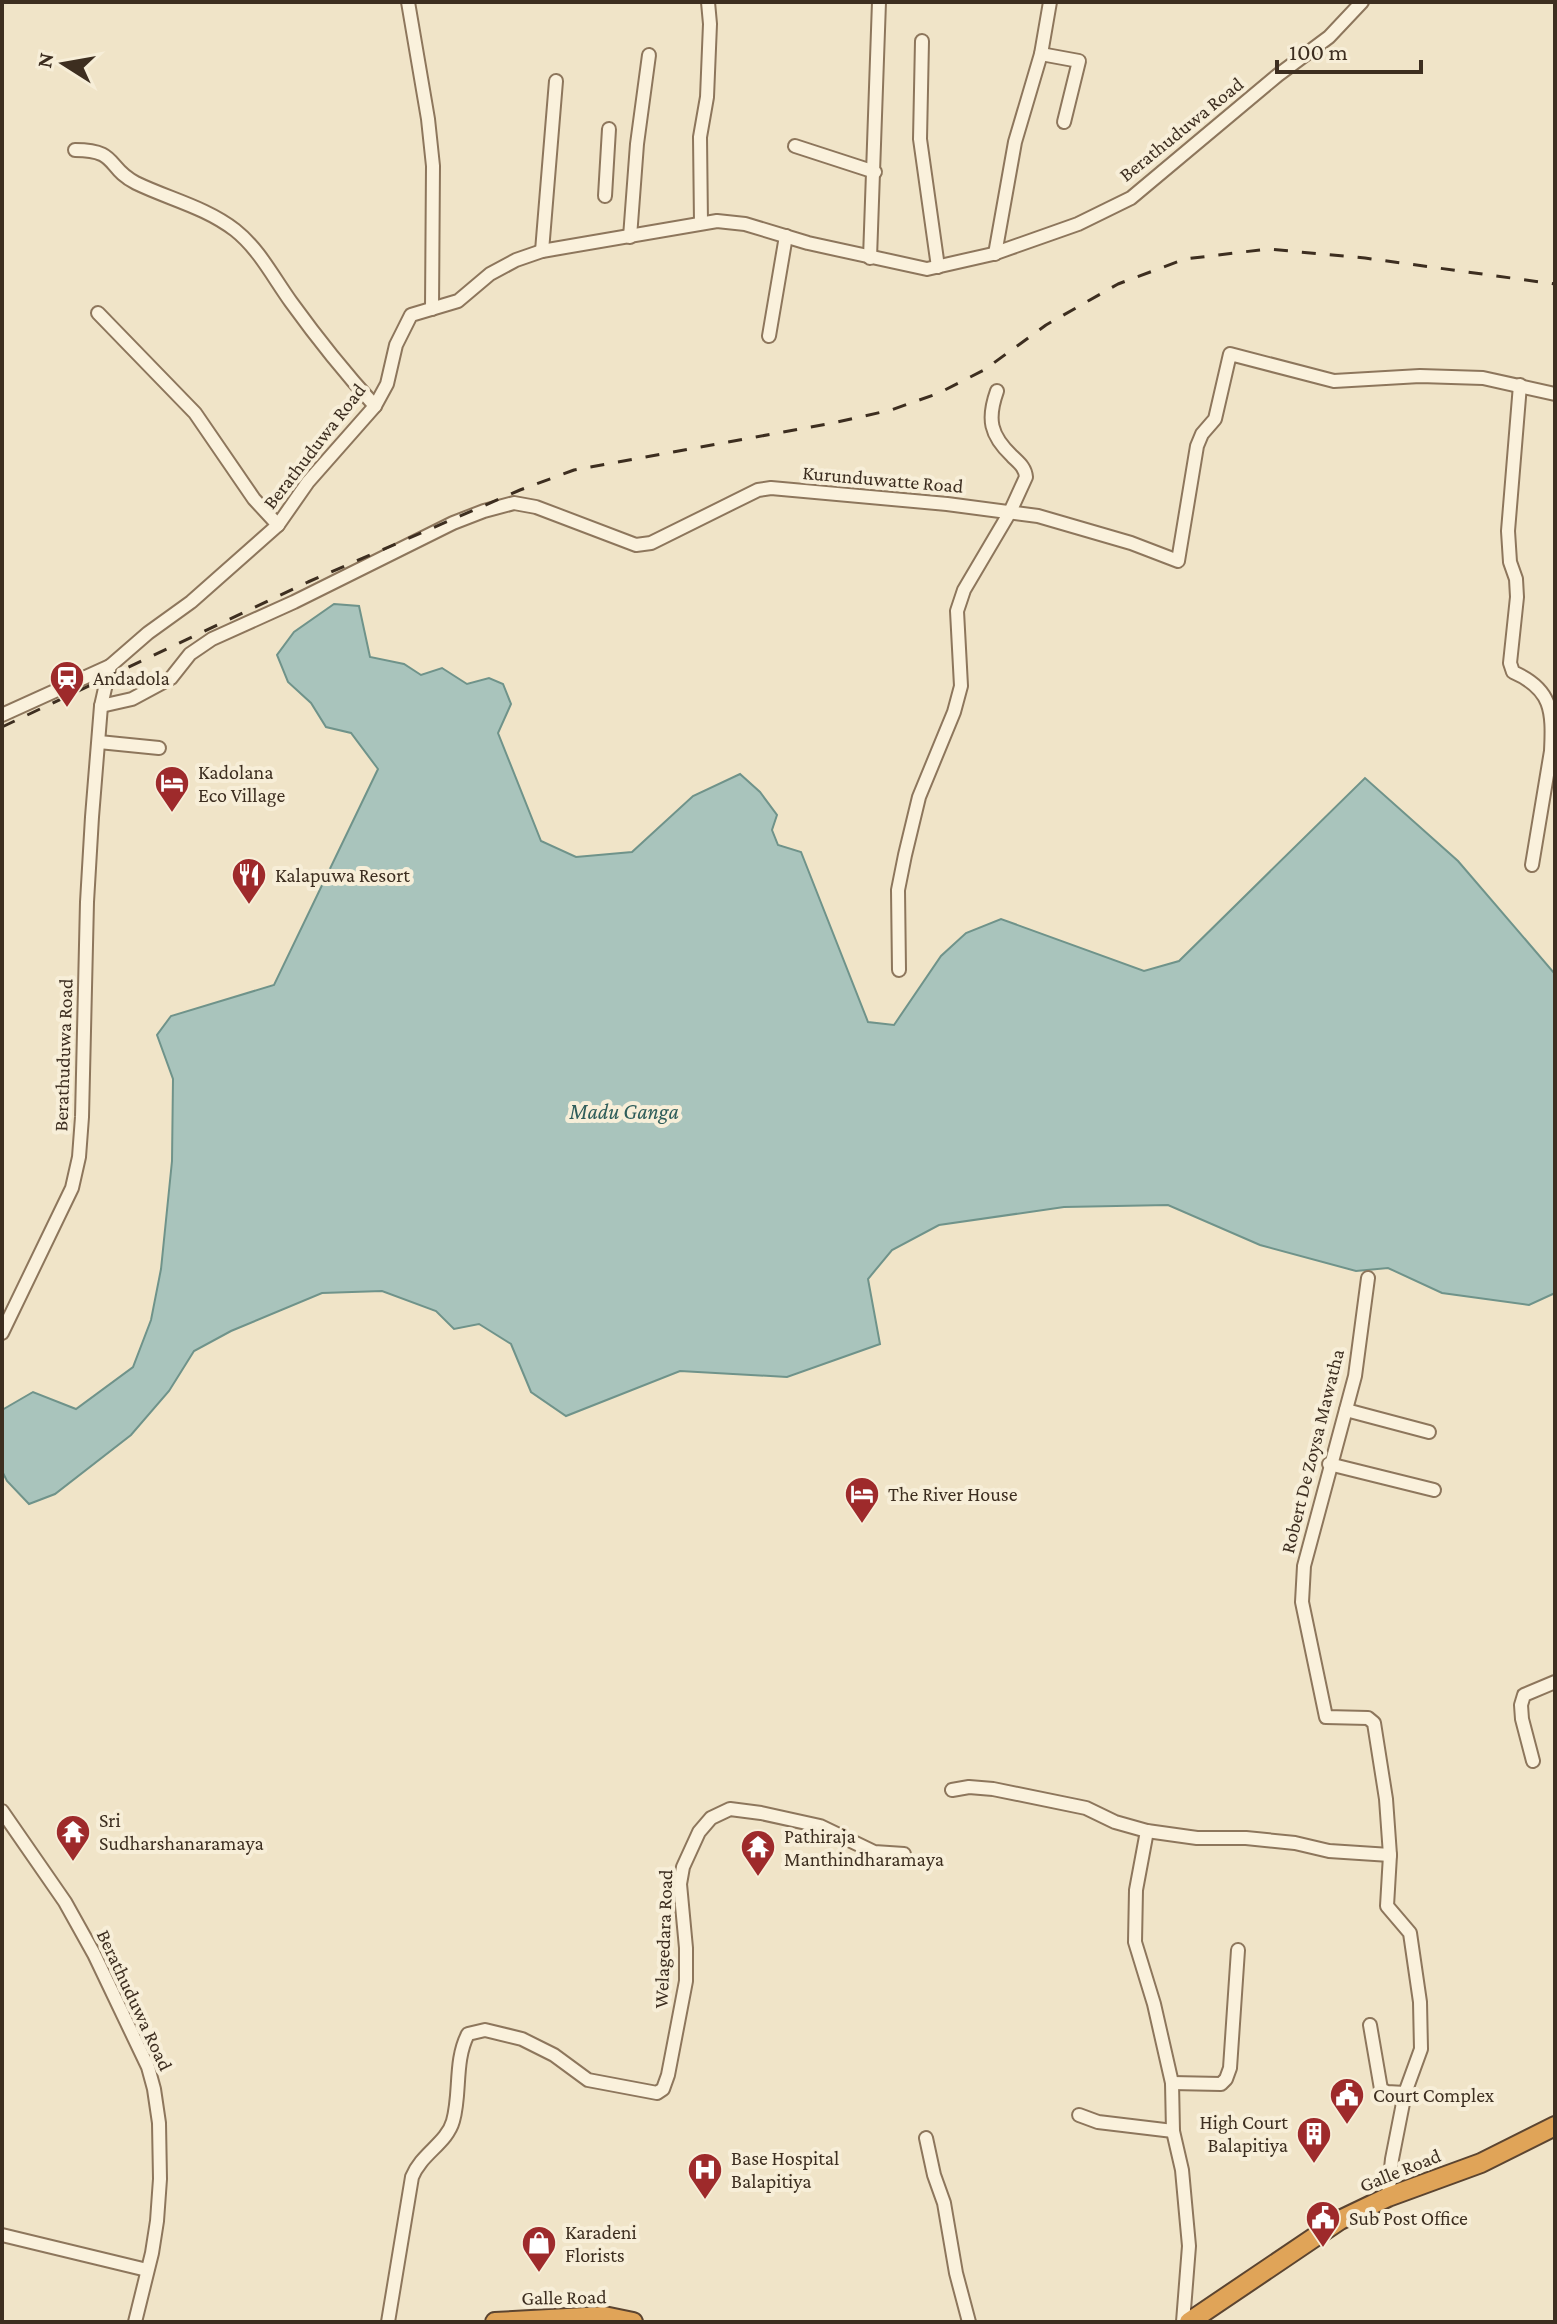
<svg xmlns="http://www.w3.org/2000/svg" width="1557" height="2324" viewBox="0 0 1557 2324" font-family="'Crimson Pro',serif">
  <rect width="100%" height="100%" fill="#f0e4c8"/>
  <path fill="#a9c4bc" stroke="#6f938a" stroke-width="2" d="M334,604l25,2 11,51 34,7 17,11 21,-7 25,16 22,-6 14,6 8,20 -13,29 43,108 35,16 56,-5 61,-56 47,-22 20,18 17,23 -5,15 6,15 23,7 67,170 26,3 47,-69 25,-23 35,-14 143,52 35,-10 186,-183 93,83 97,113v319l-26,12 -87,-12 -54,-25 -32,3 -96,-26 -92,-40 -104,2 -125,18 -47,25 -24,29 12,65 -93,33 -107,-6 -114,45 -35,-24 -20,-48 -32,-20 -25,5 -18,-18 -54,-20 -60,2 -91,38 -37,20 -25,40 -38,44 -76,59 -26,10 -22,-23 -5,-10v-61l31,-18 43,17 57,-42 18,-47 10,-51 11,-108 1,-82 -16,-44 14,-19 103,-31 104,-216 -27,-36 -25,-6 -15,-24 -23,-21 -11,-27 17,-23z"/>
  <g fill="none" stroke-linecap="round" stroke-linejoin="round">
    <defs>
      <g id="minor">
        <path d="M408,2l20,117 5,47 -1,143"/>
        <path d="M922,41l-2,98 18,128"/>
        <path d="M1041,54l38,7 -15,61"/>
        <path d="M795,146l80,26"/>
        <path d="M75,150c44,0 31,18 61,33 33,16 69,24 99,47 24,19 38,47 56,72 26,36 54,71 84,104"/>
        <path d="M605,196l4,-67"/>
        <path d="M701,223l-1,-86 7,-40 3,-73 -2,-22"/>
        <path d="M630,237l7,-93 12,-89"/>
        <path d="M542,251l14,-170"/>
        <path d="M995,254l20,-112 26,-88 9,-52"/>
        <path d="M870,258l9,-256"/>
        <path d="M98,313l97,100 59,86 24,26"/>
        <path d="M769,336l17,-100"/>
        <path d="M1520,385l-12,146 2,31 6,17 1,18 -7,66 3,9c39,17 40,39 38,79l-19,114"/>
        <path d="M101,706l31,-7 39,-21 19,-24 22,-15 82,-37 159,-79 31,-12 30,-8 22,4 100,38 15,-2 107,-53 13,-2 176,16 91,12 93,27 47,18 19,-115 5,-12 13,-15 15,-65 104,27 86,-5 63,2 72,16"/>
        <path d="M2,715l108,-49"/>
        <path d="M99,742l60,6"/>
        <path d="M899,970l-1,-80 7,-35 14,-58 35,-85 7,-26 -4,-75 7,-21 46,-78 16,-35c-1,-10 -7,-14 -14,-21 -22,-21 -25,-37 -15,-65"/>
        <path d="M1368,1278l-13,98 -51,190 -2,36 24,115 42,1 6,5 12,76 4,56 -3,51 23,27 10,69 1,47 -16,44 -13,66 -4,38"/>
        <path d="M2,1333l70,-145 7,-31 3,-40 5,-215 5,-85 9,-111 9,-40 38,-33 43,-31 87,-77 30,-43 67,-76 12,-22 9,-39 15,-30 47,-14 32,-27 26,-14 26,-9 175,-30 28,3 63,19 119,26 66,-15 85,-30 53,-26 147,-123 51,-38 33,-35"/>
        <path d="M1346,1410l83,22"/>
        <path d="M1329,1464l105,26"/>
        <path d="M1533,1761l-11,-42 -1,-14 3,-10 31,-13"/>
        <path d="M952,1790l17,-3 24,2 93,19 29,14 32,9 50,7h49l49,5 34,8 61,4"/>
        <path d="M2,1811l63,91 29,52 54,113 6,22 5,34 1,56 -3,42 -5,32 -17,69"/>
        <path d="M1147,1831l-11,59 -1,52 19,62 18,79 1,48 9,39 7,76 -6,76"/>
        <path d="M1370,2025l11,64 6,3 18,1"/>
        <path d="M1172,2083l49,1 5,-5 4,-11 8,-118"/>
        <path d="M1079,2115l19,7 75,9"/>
        <path d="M926,2138l8,37 10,28 12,70 13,49"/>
        <path d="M2,2235l145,35"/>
        <path d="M388,2322l24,-145c9,-23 35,-34 41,-56 8,-28 1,-60 15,-87l17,-4 37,9 32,16 34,25 69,13 6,-4 5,-14 18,-94v-33l-6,-64 3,-17 16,-35 12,-14 19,-9 31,4 59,13 54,26 30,2"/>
      </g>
      <g id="highway">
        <path d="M495,2322l109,-6 29,6"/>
        <path d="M1189,2322l151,-102 48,-23 93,-34 74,-37"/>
      </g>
    </defs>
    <use href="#minor" stroke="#8d765c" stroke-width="16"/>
    <use href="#highway" stroke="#5b4430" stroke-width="22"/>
    <use href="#minor" stroke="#faf1dc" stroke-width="12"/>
    <use href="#highway" stroke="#e0a458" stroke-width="18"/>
    <path stroke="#3d2e20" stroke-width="3" stroke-dasharray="14 14" stroke-linecap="butt" d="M2,727l306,-145 212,-92 54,-20 259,-47 58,-13 48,-17 45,-23 62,-45 72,-41 67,-25 83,-10 97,9 190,26"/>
  </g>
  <defs>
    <symbol id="station-pin" viewBox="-11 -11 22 30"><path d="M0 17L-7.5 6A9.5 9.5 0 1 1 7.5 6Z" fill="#9e2a2b" stroke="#f7eed8"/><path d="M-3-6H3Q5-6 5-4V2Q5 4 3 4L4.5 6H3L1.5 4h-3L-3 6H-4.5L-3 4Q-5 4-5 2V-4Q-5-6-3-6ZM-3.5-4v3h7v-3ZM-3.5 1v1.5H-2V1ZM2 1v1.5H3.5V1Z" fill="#fff"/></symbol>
    <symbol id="hotel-pin" viewBox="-11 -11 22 30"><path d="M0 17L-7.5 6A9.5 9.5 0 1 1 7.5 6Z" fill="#9e2a2b" stroke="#f7eed8"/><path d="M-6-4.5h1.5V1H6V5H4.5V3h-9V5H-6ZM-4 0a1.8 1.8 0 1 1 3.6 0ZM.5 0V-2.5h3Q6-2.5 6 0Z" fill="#fff"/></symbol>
    <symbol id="restaurant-pin" viewBox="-11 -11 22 30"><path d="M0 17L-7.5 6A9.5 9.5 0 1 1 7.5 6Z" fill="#9e2a2b" stroke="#f7eed8"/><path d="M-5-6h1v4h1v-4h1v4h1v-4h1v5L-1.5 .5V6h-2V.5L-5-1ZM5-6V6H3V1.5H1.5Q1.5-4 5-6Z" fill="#fff"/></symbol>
    <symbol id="temple-pin" viewBox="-11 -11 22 30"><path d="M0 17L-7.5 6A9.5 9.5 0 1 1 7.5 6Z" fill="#9e2a2b" stroke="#f7eed8"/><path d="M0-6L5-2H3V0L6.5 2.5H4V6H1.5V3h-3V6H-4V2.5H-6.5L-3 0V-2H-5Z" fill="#fff"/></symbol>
    <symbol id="civic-pin" viewBox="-11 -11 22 30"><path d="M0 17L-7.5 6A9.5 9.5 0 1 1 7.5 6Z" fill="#9e2a2b" stroke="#f7eed8"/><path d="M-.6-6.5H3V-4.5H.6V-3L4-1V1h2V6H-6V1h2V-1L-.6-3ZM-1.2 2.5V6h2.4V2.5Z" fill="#fff"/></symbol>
    <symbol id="building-pin" viewBox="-11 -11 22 30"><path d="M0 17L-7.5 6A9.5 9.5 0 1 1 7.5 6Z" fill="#9e2a2b" stroke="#f7eed8"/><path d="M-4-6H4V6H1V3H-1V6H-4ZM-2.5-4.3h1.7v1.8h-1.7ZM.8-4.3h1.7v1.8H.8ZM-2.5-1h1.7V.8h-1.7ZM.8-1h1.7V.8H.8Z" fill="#fff"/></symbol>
    <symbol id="hospital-pin" viewBox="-11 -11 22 30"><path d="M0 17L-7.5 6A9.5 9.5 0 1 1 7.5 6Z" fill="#9e2a2b" stroke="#f7eed8"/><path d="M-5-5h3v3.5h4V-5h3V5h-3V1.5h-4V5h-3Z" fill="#fff"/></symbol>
    <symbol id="shop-pin" viewBox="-11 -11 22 30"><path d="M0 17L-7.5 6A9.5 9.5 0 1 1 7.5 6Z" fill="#9e2a2b" stroke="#f7eed8"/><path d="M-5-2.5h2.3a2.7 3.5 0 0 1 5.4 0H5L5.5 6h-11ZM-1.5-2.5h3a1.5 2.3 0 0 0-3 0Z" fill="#fff"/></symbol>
  </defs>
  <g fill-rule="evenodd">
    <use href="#station-pin" x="47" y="658" width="40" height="54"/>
    <use href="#hotel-pin" x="152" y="763" width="40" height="54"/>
    <use href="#restaurant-pin" x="229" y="855" width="40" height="54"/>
    <use href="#hotel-pin" x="842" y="1474" width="40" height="54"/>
    <use href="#temple-pin" x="53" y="1812" width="40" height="54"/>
    <use href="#temple-pin" x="738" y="1827" width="40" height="54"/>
    <use href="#civic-pin" x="1327" y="2075" width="40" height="54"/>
    <use href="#building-pin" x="1294" y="2114" width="40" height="54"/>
    <use href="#hospital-pin" x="685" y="2150" width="40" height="54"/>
    <use href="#civic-pin" x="1303" y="2198" width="40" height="54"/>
    <use href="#shop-pin" x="519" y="2223" width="40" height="54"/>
  </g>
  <g text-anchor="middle" stroke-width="8" stroke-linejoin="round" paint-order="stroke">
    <g font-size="20" fill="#3d2e20" stroke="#f7eed8">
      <text transform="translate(1181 129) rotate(-39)" y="7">Berathuduwa Road</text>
      <text transform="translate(314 446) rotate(-52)" y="7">Berathuduwa Road</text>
      <text transform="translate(883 479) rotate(5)" y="7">Kurunduwatte Road</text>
      <text transform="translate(63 1055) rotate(-88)" y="7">Berathuduwa Road</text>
      <text transform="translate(1312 1451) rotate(-76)" y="7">Robert De Zoysa Mawatha</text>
      <text transform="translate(663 1939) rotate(-88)" y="7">Welagedara Road</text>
      <text transform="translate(135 2000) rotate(65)" y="7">Berathuduwa Road</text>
      <text transform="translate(1400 2170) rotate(-22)" y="7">Galle Road</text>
      <text transform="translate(564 2297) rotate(-1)" y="7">Galle Road</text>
    </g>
    <g font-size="20" fill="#3d2e20" stroke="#f7eed8" text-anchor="start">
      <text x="93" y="685">Andadola</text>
      <text x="198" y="779">Kadolana<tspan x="198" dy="23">Eco Village</tspan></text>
      <text x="275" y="882">Kalapuwa Resort</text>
      <text x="888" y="1501">The River House</text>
      <text x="99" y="1827">Sri<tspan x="99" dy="23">Sudharshanaramaya</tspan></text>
      <text x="784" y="1843">Pathiraja<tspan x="784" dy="23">Manthindharamaya</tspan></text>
      <text x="1373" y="2102">Court Complex</text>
      <text x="1288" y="2129" text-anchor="end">High Court<tspan x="1288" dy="23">Balapitiya</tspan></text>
      <text x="731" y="2165">Base Hospital<tspan x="731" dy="23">Balapitiya</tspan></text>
      <text x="1349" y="2225">Sub Post Office</text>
      <text x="565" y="2239">Karadeni<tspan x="565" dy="23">Florists</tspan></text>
    </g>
    <g font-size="22" font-style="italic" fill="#2f5d5a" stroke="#f7eed8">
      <text x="624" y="1119">Madu Ganga</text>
    </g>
  </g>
  <rect width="1557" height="2324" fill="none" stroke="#3d2e20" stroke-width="8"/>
  <g transform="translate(64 64) rotate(281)" stroke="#f7eed8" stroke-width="6" paint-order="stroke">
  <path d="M0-6L14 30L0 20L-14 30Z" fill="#3d2e20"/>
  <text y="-12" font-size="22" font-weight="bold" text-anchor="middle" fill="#3d2e20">N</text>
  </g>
  <path d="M1277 60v12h144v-12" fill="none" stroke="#3d2e20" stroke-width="4"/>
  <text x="1289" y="60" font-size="24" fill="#3d2e20" stroke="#f7eed8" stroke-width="6" paint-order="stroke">100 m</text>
</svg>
